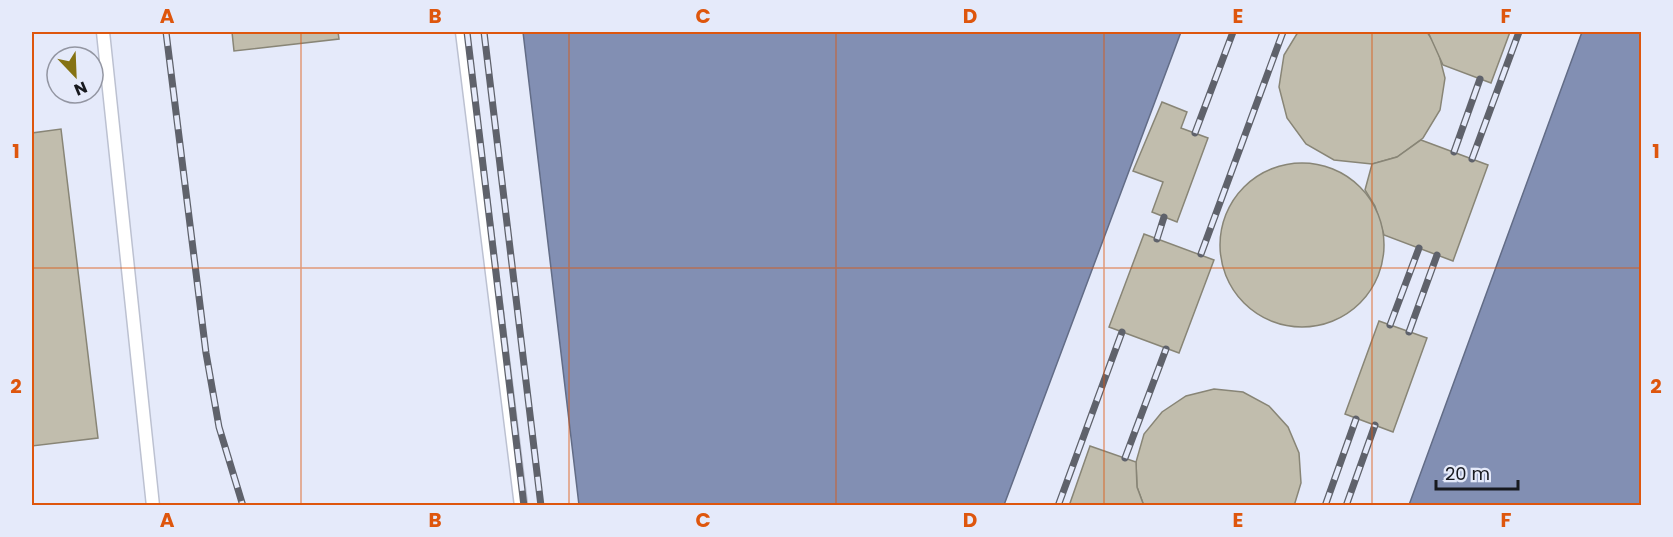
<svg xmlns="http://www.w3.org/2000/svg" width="1673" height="537" viewBox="0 0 1673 537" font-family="Poppins,sans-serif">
  <rect width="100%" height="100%" fill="#e5eafa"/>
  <g fill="#828fb3" stroke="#626c86" stroke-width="1.5">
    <path d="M523,32h658l-177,473h-425z"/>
    <path d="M1582,32h59v473h-232z"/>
  </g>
  <g fill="#c1bdad" stroke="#888576" stroke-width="1.5">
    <path d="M232,32h106l1,7 -105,12z"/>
    <path d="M1298,32h129l10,15 8,31 -5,32 -17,28 -26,19 -25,7 -38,-4 -28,-16 -19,-26 -8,-31 5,-32z"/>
    <path d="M1430,32h80l-19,51 -48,-18 -14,-31z"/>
    <path d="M1162,102l25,10 -6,16 27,10 -31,84 -25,-10 11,-30 -30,-11z"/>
    <path d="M61,129l37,309 -66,8v-313z"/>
    <path d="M1421,140l67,25 -35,96 -69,-26 -9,-29 -10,-16 7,-26 25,-7z"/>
    <circle cx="1302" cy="245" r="82"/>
    <path d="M1144,234l70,26 -35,93 -70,-26z"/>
    <path d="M1379,321l48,17 -34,94 -48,-18z"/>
    <path d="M1214,389l29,3 26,14 19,21 11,26 2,30 -7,23h-150l-7,-19 -1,-25 8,-28 18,-22 24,-16z"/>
    <path d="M1090,446l46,16 1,25 7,19h-75z"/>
  </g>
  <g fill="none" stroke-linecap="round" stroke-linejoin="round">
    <defs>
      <g id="service">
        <path d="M103,32l50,474"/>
        <path d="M462,32l59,474"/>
      </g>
    </defs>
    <use href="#service" stroke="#bcc1d1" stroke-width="15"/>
    <use href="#service" stroke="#fff" stroke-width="12"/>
    <defs>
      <g id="rail">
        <path d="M166,32l40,321 13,74 24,79"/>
        <path d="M467,32l57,474"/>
        <path d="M484,32l57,474"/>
        <path d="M1195,133l38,-101"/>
        <path d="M1454,152l26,-73"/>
        <path d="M1472,159l47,-127"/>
        <path d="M1157,239l7,-22"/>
        <path d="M1201,254l82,-222"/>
        <path d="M1390,325l29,-77"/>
        <path d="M1409,332l28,-77"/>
        <path d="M1125,458l41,-109"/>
        <path d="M1058,506l64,-174"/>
        <path d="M1325,506l31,-87"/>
        <path d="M1346,506l29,-81"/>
      </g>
    </defs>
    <use href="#rail" stroke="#5f626b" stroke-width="7"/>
    <use href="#rail" stroke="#e5eafa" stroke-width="4.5" stroke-dasharray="14" stroke-linecap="butt"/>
  </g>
  <path fill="none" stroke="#de560d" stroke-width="1.5" stroke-opacity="0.55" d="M301,32v474M569,32v474M836,32v474M1104,32v474M1372,32v474M32,268h1610"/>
  <rect width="1673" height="537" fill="none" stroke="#e5eafa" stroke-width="66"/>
  <g transform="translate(75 75) rotate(157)"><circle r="28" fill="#e5eafa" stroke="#9396a2" stroke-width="1.5"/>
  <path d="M0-4.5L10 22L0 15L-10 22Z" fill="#857213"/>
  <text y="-9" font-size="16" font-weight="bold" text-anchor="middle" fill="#17191e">N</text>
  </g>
  <path d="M1436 480v9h82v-9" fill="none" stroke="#17191e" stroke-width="3"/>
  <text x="1445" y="480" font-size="18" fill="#17191e" stroke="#e5eafa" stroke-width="4.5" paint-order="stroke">20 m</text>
  <rect x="33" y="33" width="1607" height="471" fill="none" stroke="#de560d" stroke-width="2"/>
  <g font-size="20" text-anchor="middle" font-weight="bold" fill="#de560d">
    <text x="167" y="23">A</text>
    <text x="435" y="23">B</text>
    <text x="703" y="23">C</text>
    <text x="970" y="23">D</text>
    <text x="1238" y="23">E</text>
    <text x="1506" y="23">F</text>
    <text x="16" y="158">1</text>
    <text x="1656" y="158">1</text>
    <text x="16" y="393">2</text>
    <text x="1656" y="393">2</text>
    <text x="167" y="527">A</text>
    <text x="435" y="527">B</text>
    <text x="703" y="527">C</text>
    <text x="970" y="527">D</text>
    <text x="1238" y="527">E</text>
    <text x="1506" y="527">F</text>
  </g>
</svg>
